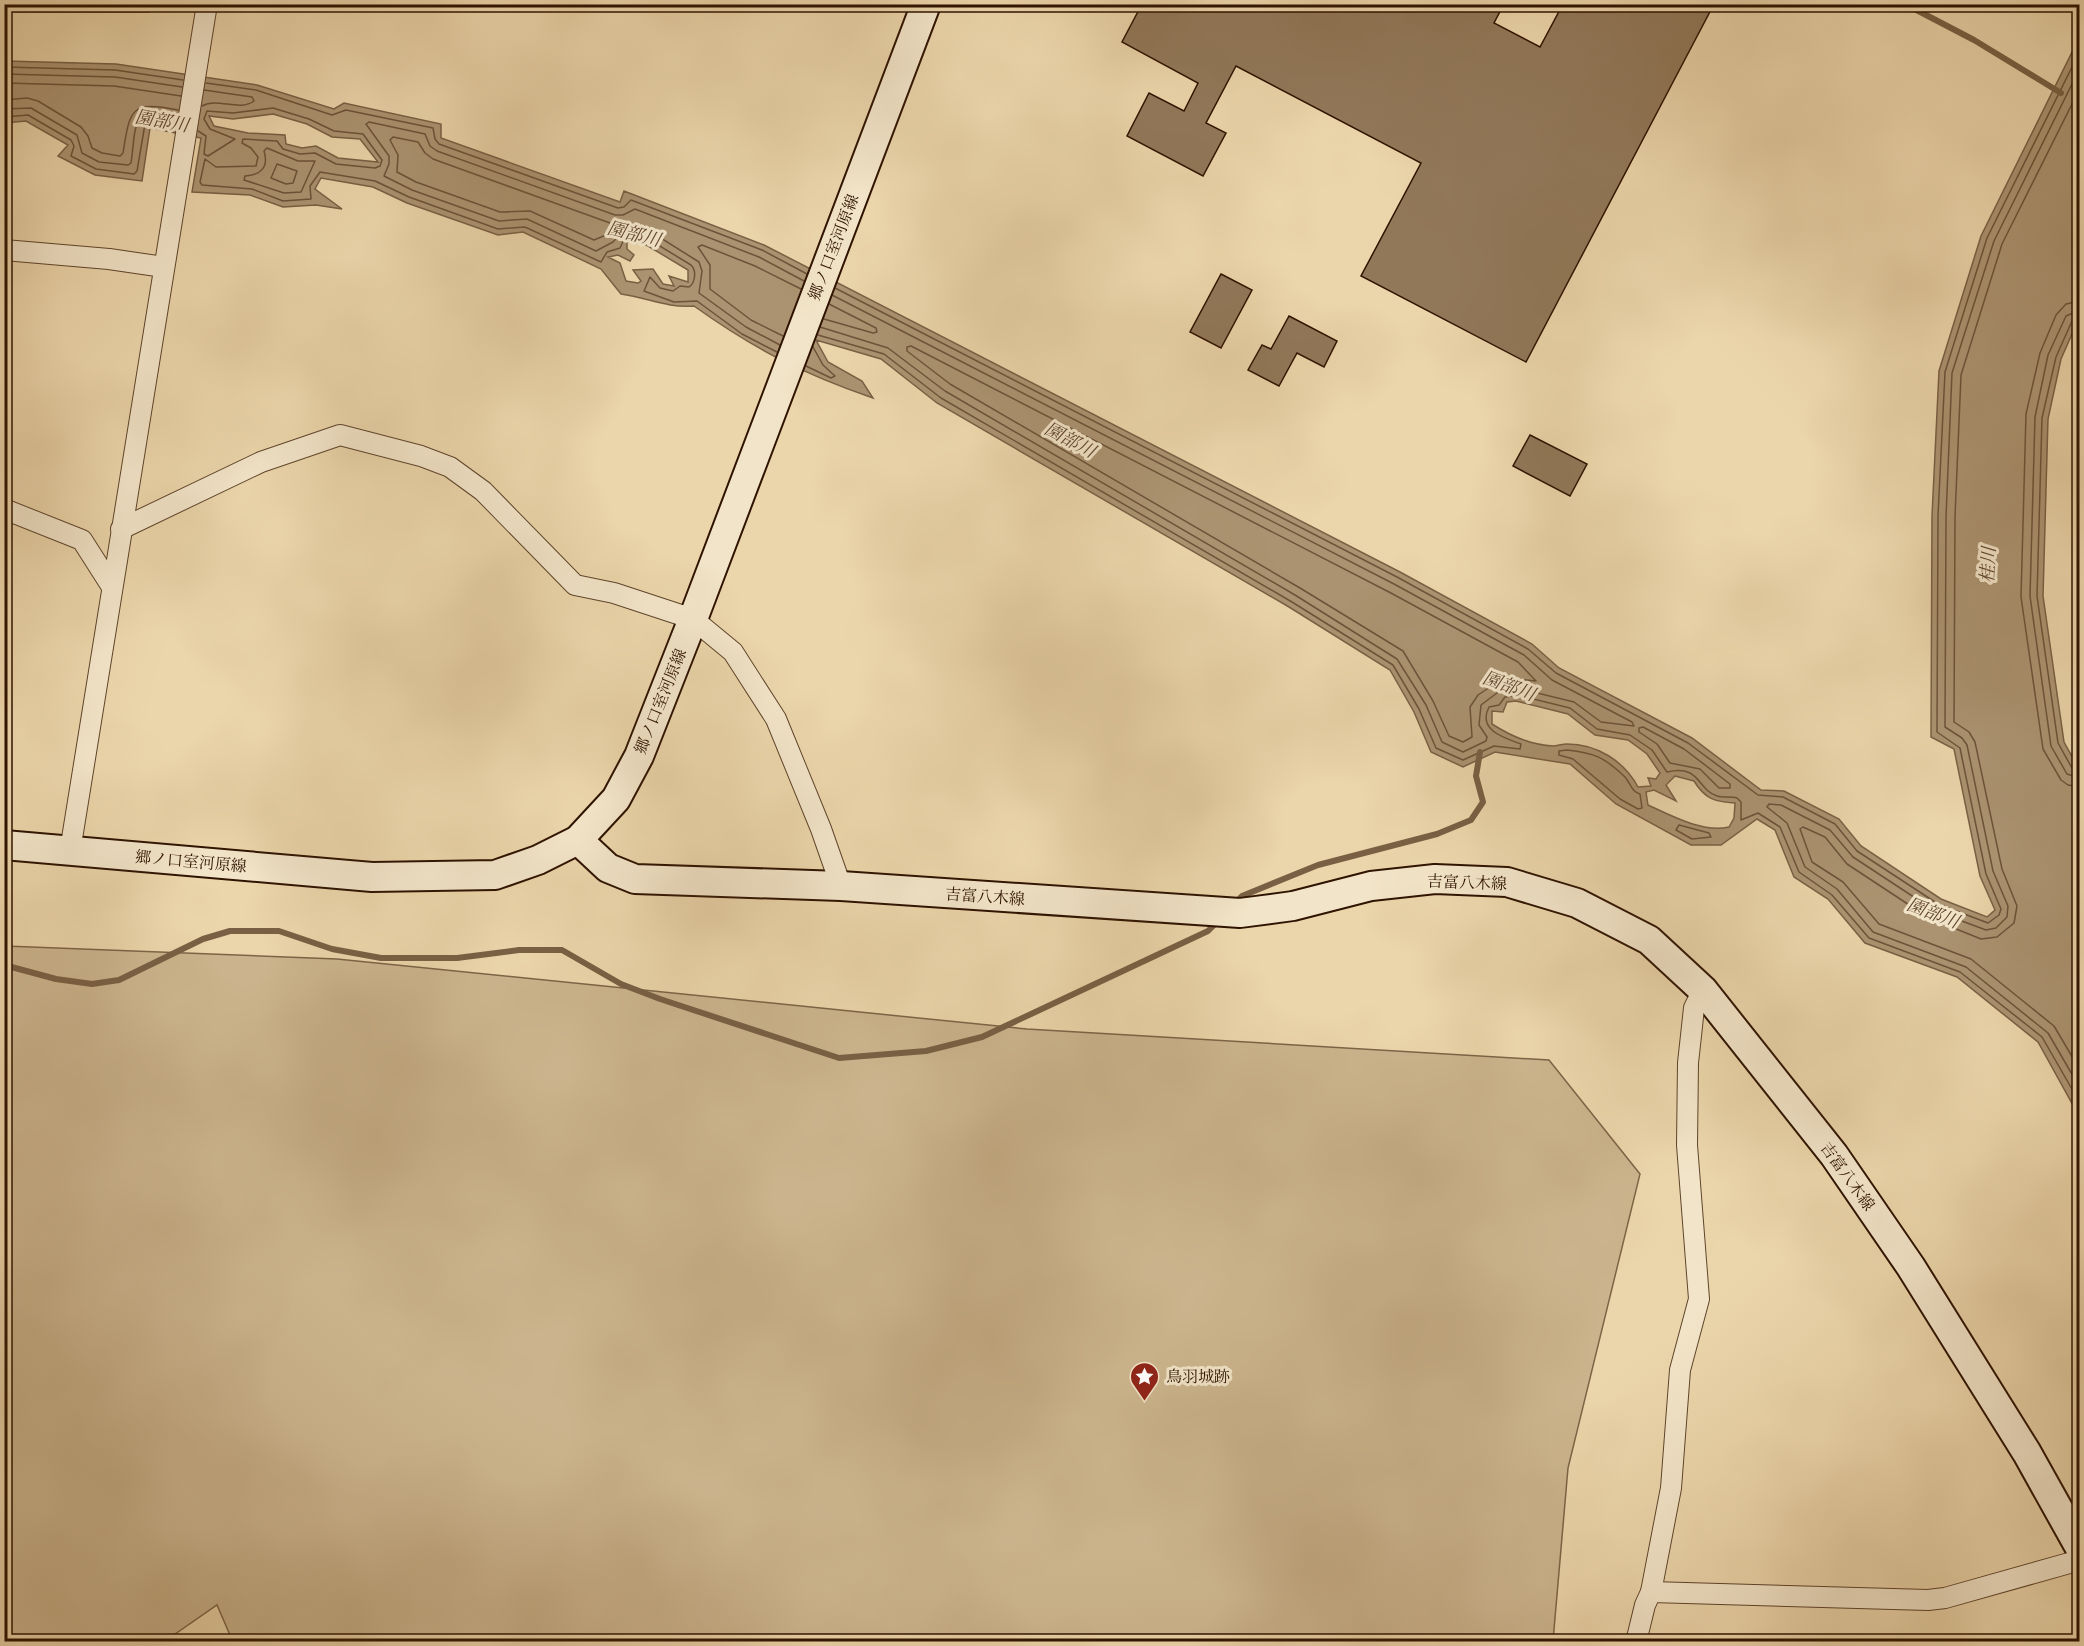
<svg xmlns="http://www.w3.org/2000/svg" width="2084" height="1646" viewBox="0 0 2084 1646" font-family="'IM FELL French Canon','Noto Serif JP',serif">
  <rect width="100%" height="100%" fill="#ebd5aa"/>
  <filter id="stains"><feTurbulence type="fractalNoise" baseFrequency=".00333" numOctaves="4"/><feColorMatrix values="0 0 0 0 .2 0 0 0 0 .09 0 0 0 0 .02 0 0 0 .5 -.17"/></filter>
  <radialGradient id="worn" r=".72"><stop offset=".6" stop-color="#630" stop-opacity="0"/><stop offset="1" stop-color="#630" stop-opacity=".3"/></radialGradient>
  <g fill="#cbb48d" stroke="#7d6447" stroke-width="1.5">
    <path d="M4,5l1,-1 149,1 -5,7h-144z"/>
    <path d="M5,946l332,13 690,70 522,31 91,114 -72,294 -15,173 -1320,1 -16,-37 -52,36h-160z"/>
  </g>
  <path fill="#ab9371" stroke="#796044" stroke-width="1.5" fill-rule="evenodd" d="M2079,38v280l-18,41 -13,60 -5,177 21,146 15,27v347l-41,-74 -81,-65 -92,-34 -37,-44 -34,-22 -19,-47 -18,-11 -36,26h-30l-75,-41 -46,-40 -75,-12 -32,15 -32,-15 -17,-40 -24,-42 -101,-63 -352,-204 -56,-44 -65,-19 12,22 34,19 11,17c-70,-24 -119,-49 -179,-92 -28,2 -45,-8 -73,-12l-20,-25 -78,-37 -25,3 -91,-32 -34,-16 -52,-9 -6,11 27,20 -26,-4 -33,2 -33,-12 -58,-3 9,-54 -51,-10 -8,53 -47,-6 -37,-19 10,-11 -42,-24 -21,2v-62l111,3 141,21 77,24 10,-6 97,21v14l179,64 4,-11 140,54 636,327 132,72 27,24 133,70 69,52 23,1 55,28 22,27 80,53 46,18 8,-7 -15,-34 -26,-127 -23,-12 1,-221 7,-145 42,-135zM273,114l34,10 25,13 28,2 18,23 -40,-4 -22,-12 -14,2 -16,-4 -1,-9 -37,-2 -34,-7 -5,-10 24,3zM627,242l16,1 45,27v12l-19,-6 5,10 -11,-2 -10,-15 -20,1 8,11 -3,2 -12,-2 -6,-18 -12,-6 10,-2 12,6 4,-6 -7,-6zM1516,701l52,13 27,21 33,5 19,14 13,19 -4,6 -8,-1 3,8 -13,1c-14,-26 -41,-43 -71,-43 -5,0 -10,2 -14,2 -21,-1 -44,-11 -61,-22v-13l11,1 4,-10zM1675,776l19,5c11,18 21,21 41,22l-1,15 -5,9c-26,6 -57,-11 -81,-22l-2,-13 8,-2 22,11 -10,-16z"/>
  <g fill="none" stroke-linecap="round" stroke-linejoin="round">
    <g stroke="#6d5339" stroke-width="1.5">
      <path d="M4,67l111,3 68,10"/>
      <path d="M2080,68l-86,173 -42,132 -6,144 -1,210 17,11 5,7 26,126 15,35 -1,11 -11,11 -10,2 -51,-19 -82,-54 -23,-27 -49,-25 -12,-1 -2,3 20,16 18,44 32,22 36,43 93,35 82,66 32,55"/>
      <path d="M4,74l111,3 67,10"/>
      <path d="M4,83l110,3 67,10"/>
      <path d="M206,83l50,7 76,25 14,-5 87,18 2,11 4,5 179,64 6,-1 7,-7 131,50 45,24"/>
      <path d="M2080,88l-78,156 -41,131 -6,142 -1,205 15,10 6,10 27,127 15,37 -3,17 -17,14 -16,2 -52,-21 -82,-54 -22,-27 -22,-10 -3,2 12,33 31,20 36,42 92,35 83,67 26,44"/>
      <path d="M4,100l23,-2 11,3 43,26 7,9 4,12 10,5 18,3 3,-3c7,-45 8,-52 55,-43"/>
      <path d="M202,106c16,-9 37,6 52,-5l-2,-4 -48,-7"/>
      <path d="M4,109l27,-1 46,27 5,18 17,9 29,3 3,-2c6,-41 -2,-53 46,-44"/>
      <path d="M4,117l24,-2 43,25 3,6 -3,10 25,13 38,5 3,-3 8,-47 6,-2 25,5"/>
      <path d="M198,131l8,5 -2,18 4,2 27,-17 -25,-10 -6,-10 3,-8 26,2 40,-5 36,11 25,12 29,3 19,26 -2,6 -5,2 -39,-4 -21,-11 -15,1 -17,-5 -6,-8 -34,-2 -1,4 9,5 7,9 -2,9 -40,1 -11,-8 -5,23 2,3 50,4 31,12 28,-2 -1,-13 10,-14 55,9 34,16 89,32 27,-2 76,35 6,-10 13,-4 5,-11h20l46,28c6,6 4,18 -2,22l-9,-1 -7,5 -13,-3 -10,-11 -6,14 30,11 23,-1 45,33 35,18"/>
      <path d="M393,137l25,5 7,11 8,6 177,64 1,3 -5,9 -12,5 -64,-29 -30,1 -84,-30 -19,-10 1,-17 -8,-15z"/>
      <path d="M267,148l31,13h17l-14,31 -17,1 -40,-13 1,-4c16,-1 24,-9 19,-25z"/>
      <path d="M277,164l20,7 -4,12 -7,1 -15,-6z"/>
      <path d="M835,288l562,289 131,72 28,24 132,70 70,52 25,2 52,27 22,27 81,53 50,19 11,-8 2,-6 -15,-35 -26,-126 -23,-16 1,-216 7,-144 42,-134 93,-187"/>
      <path d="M2080,301l-14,3 -10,11 -16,38 -14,61 -5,183 22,152 18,31 7,5 12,2"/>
      <path d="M2080,310l-14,6 -18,39 -13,62 -5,179 21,150 16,28 13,4"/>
      <path d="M2080,318l-8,3 -16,36 -14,61 -5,178 21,147 14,25 8,2"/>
      <path d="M824,319l49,14 4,-1 -1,-4 -47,-24"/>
      <path d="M820,327l68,21 57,43 350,204 102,64 29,46 16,37 21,10 23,-11 1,-4 -8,-12 2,-20 20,-15 16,-2 57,14 27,20 33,4 -2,-4 -80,-42 -28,-25 -130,-71 -562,-289"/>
      <path d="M818,335l66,19 57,44 351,204 101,63 26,44 17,39 27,12 31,-14 26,3 1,-5c-17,-6 -44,-14 -32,-37l10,-2 6,-8 12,-2 53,13 27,21 33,6 22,15 15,22c34,-8 30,18 50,24 6,2 14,0 20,2l4,4v18l17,-7 22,14 19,45 33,23 37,43 91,34 82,65 38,66"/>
      <path d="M783,336l-32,-16 -41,-31v-24l-12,-18 4,-2 53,21 46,23"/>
      <path d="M780,345l-34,-18 -47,-34 3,-22 -3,-9 -51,-32h-24l-11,12 -17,9 -69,-32 -28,2 -87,-31 -28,-14 5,-12v-8l-23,-32 3,-2 56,12 5,12 7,5 178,64h8l12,-6 124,48 45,24"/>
      <path d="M911,346l478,246 129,70 18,19 -20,-2 -17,2 -21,14 -8,12 2,30 -9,5 -14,-6 -16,-35 -30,-50 -103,-63 -350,-204 -43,-33v-4z"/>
      <path d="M806,366l25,12 4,-2 -12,-11 -10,-18"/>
      <path d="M1643,727l41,22 46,35v4h-11l-19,-19 -30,-6 -13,-19 -18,-12v-4z"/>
      <path d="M1567,750c28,3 37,7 58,27 6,7 6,14 15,17l2,14 -4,1 -18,-10 -47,-40 -14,-4v-4z"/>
      <path d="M1679,825l30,8 2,4 -19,2 -16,-9z"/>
    </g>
    <g stroke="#796044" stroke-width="6">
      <path d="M1905,4l69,36 87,53"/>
      <path d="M1234,904l8,-8 76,-31 119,-31 34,-14 12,-18 -7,-26 4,-24"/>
      <path d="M4,965l52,14 36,5 27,-4 84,-41 27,-8h49l53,18 49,9h76l62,-8h43l59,34 39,15 179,59 87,-7 56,-14 226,-106 11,-11"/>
    </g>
  </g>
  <g fill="#917859" stroke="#2f1301" stroke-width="1.5">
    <path d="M1142,4h317l11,6 3,-6h31l-10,19 46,24 23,-43h151l-188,358 -165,-86 60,-113 -185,-97 -30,57 20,10 -23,43 -76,-40 22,-43 35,18 14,-28 -76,-41z"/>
    <path d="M1221,274l31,16 -31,58 -31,-16z"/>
    <path d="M1289,316l48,25 -13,26 -27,-14 -18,33 -31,-16 14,-25 9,4z"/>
    <path d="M1530,435l57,29 -17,32 -57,-30z"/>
  </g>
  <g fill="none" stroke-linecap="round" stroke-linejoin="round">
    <defs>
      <g id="street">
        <path d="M4,250l105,9 55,8"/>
        <path d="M4,509l78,31 30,47"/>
        <path d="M121,529l140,-67 79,-27 81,21 29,11 33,24 92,94 39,8 79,26 40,33 43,67 45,110 20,57"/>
        <path d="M70,851l137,-847"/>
        <path d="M1651,1592l277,8 17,-2 135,-38"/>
        <path d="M1636,1642l9,-37 6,-13 20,-104 9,-118 19,-71 -12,-154 1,-82 6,-55 9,-18"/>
      </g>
      <g id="secondary">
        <path d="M578,840l30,28 27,11 206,7 399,27 53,-7 78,-20 64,-7 72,3 70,21 72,37 54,50 131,165 77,112 116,186 53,95"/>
        <path d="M4,845l368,32 123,-2 43,-15 40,-20 38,-41 23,-43 54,-137 233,-615"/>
      </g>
    </defs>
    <use href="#street" stroke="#5e442b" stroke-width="22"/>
    <use href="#secondary" stroke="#2f1301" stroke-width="32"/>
    <use href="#street" stroke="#f2e4c8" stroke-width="20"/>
    <use href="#secondary" stroke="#f2e4c8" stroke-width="28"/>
  </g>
  <defs>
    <symbol id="sight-pin" viewBox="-11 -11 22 30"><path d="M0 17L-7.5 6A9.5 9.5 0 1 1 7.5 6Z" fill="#8f2418" stroke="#f2e4c8"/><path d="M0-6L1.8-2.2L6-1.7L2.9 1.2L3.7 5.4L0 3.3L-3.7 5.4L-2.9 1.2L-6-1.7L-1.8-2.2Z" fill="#fff"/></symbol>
  </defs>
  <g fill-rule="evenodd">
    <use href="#sight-pin" x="1128" y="1360" width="33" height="45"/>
  </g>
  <g text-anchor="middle" stroke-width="6" stroke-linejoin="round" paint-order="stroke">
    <g font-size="16" fill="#2f1301" stroke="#f2e4c8">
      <text transform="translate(833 247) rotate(-69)" y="6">郷ノ口室河原線</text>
      <text transform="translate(660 701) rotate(-68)" y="6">郷ノ口室河原線</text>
      <text transform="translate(191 861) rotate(5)" y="6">郷ノ口室河原線</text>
      <text transform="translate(1467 882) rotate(2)" y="6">吉富八木線</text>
      <text transform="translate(985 896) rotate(4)" y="6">吉富八木線</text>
      <text transform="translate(1848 1176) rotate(54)" y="6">吉富八木線</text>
    </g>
    <g font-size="16" fill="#2f1301" stroke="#f2e4c8" text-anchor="start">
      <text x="1166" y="1382">鳥羽城跡</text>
    </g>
    <g font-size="18" font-style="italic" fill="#61462e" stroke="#f2e4c8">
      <text transform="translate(162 121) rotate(10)" y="6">園部川</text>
      <text transform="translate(634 234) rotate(14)" y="6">園部川</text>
      <text transform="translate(1070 440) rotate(28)" y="6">園部川</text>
      <text transform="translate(1988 565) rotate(-87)" y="6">桂川</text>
      <text transform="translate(1509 686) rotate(20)" y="6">園部川</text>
      <text transform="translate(1933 913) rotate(21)" y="6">園部川</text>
    </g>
  </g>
  <rect width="2084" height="1646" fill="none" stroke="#ebd5aa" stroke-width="24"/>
  <rect x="6" y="6" width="2072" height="1634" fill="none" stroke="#2f1301" stroke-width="3"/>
  <rect x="12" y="12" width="2060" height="1622" fill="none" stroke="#2f1301" stroke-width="1.5"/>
  <rect width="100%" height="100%" filter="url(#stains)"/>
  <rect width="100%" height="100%" fill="url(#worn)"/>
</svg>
